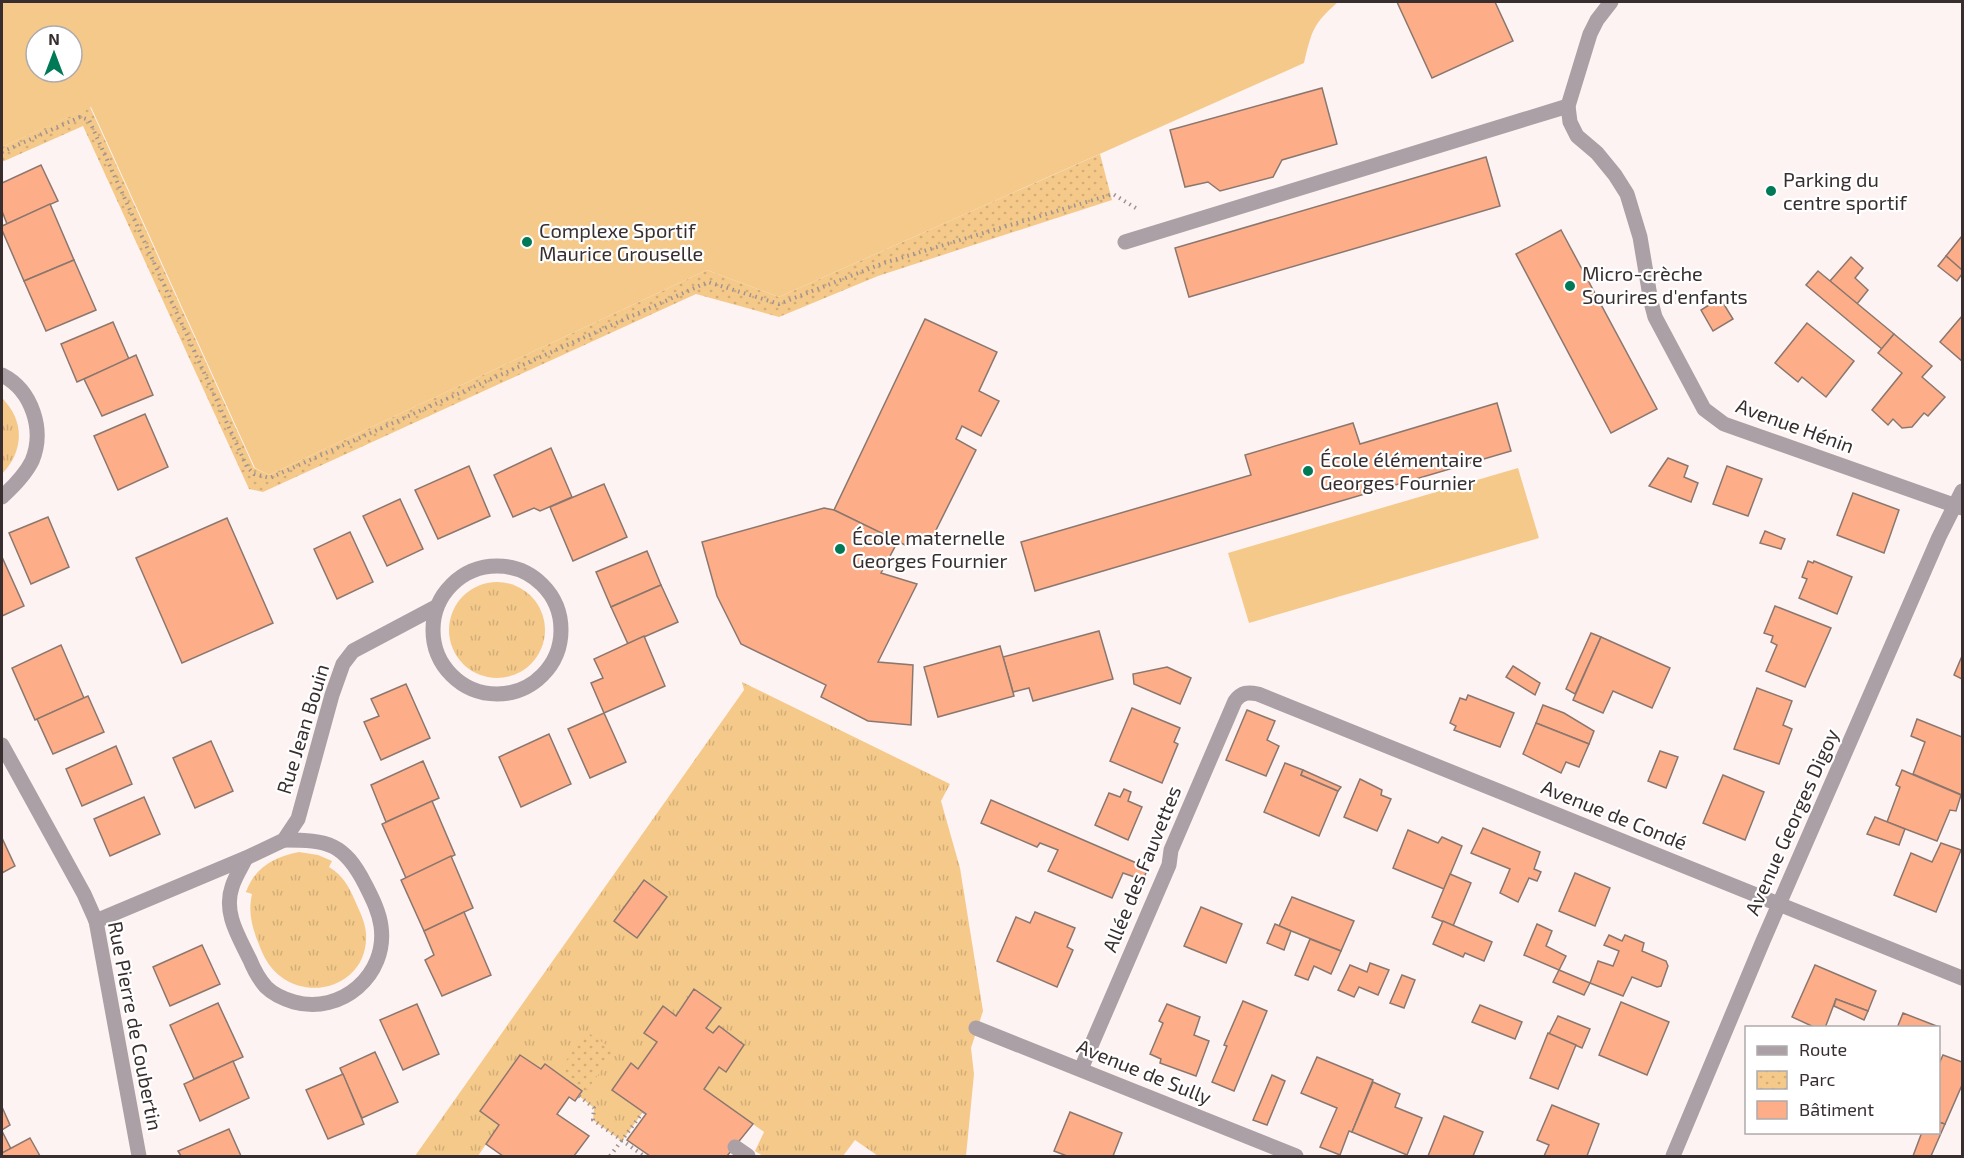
<svg xmlns="http://www.w3.org/2000/svg" width="1964" height="1158" viewBox="0 0 1964 1158" font-family="'Exo 2',sans-serif">
  <defs>
    <pattern id="grass-tufts" width="24" height="20" patternUnits="userSpaceOnUse" patternTransform="scale(1.5)"><rect width="24" height="20" fill="#f5c98a"/><path d="M3 7l-1-3M5 7V3M7 7l1-3M15 17l-1-3M17 17v-4M19 17l1-3" fill="none" stroke="#d3ad77"/></pattern>
    <pattern id="park-dots" width="8" height="8" patternUnits="userSpaceOnUse" patternTransform="scale(1.5)"><rect width="8" height="8" fill="#f5c98a"/><path d="M2 2h.1M6 6h.1" fill="none" stroke="#d3ad77" stroke-width="1.8" stroke-linecap="round"/></pattern>
  </defs>
  <rect width="100%" height="100%" fill="#fef3f3"/>
  <g fill="url(#grass-tufts)">
    <path d="M2,398c23,23 22,53 0,76z"/>
    <circle cx="497" cy="630" r="48"/>
    <path d="M742,682l208,102 -9,17 19,67 23,143 -12,37 3,26 -8,82h-46l-2,-1 -2,1h-38l-23,-16 -12,16h-80l-8,-5 9,-19 -60,-43 15,-22 7,4 18,-26 -25,-19 -6,7 -7,-5 14,-20 -26,-19 -18,27 -13,-10 -19,26 13,10 -19,27 -7,-6 -18,27 30,22 -21,29 -29,-21 1,-12 -15,-12 3,-5 3,1 -40,-28 -4,5 -21,-14 -40,56 19,14 -21,31h-63l329,-466z"/>
    <path d="M299,852l19,3 14,6 -3,6c15,9 20,20 27,36 4,9 9,19 10,30 4,60 -79,77 -104,19 -8,-20 -15,-36 -10,-58l-6,-2c9,-25 28,-35 53,-40z"/>
  </g>
  <g fill="url(#park-dots)">
    <path d="M90,107l164,361 15,7 438,-205 72,27 321,-143 12,46 -234,76 -99,41 -83,-23 -433,198 -14,-3 -166,-363 -81,36v-15z"/>
    <path d="M587,1032l28,19 -30,42 -28,-20z"/>
  </g>
  <g fill="#f5c98a" fill-rule="evenodd">
    <path d="M2,2h1336c-25,22 -26,28 -34,61l-525,234 -72,-27 -438,205 -14,-7 -164,-361 -89,40zM36,36h36v36h-36z"/>
    <path d="M1518,468l21,70 -290,85 -21,-70z"/>
  </g>
  <g fill="#fdae89" stroke="#8b776e" stroke-width="1.5">
    <path d="M1397,2h98l18,39 -81,37z"/>
    <path d="M1322,88l15,56 -55,16 -9,17 -53,14 -12,-9 -23,5 -15,-57z"/>
    <path d="M1486,157l14,49 -311,91 -14,-49z"/>
    <path d="M41,165l17,36 -51,23 -5,-13v-28z"/>
    <path d="M50,204l24,56 -50,21 -22,-51v-4z"/>
    <path d="M1561,230l96,179 -46,24 -95,-179z"/>
    <path d="M1962,236v34l-16,-14z"/>
    <path d="M1946,256l16,14v4l-5,7 -19,-15z"/>
    <path d="M1851,257l12,11 -8,10 13,12 -11,14 -27,-23z"/>
    <path d="M74,260l22,50 -50,21 -22,-50z"/>
    <path d="M1818,271l76,63 -12,15 -76,-64z"/>
    <path d="M1720,298l13,21 -20,12 -12,-21z"/>
    <path d="M1962,316v45l-22,-19z"/>
    <path d="M925,319l72,33 -18,39 20,10 -18,35 -19,-10 -6,13 20,11 -48,96 -18,-10 -5,9 -71,-35z"/>
    <path d="M113,322l16,37 -52,23 -16,-38z"/>
    <path d="M1807,323l47,38 -28,36 -24,-20 -4,5 -23,-19z"/>
    <path d="M1894,334l38,32 -10,11 23,20 -17,19 -4,-3 -12,14 -10,1 -9,-9 -5,6 -16,-15 30,-37 -24,-20z"/>
    <path d="M136,355l17,40 -51,21 -18,-37z"/>
    <path d="M1497,403l14,48 -476,140 -14,-49 230,-67 -6,-20 108,-32 7,21z"/>
    <path d="M145,414l23,53 -50,23 -24,-54z"/>
    <path d="M551,448l21,49 -32,14 -6,-3 -21,9 -19,-42z"/>
    <path d="M1668,458l20,8 -4,11 14,6 -7,19 -42,-16z"/>
    <path d="M469,466l21,50 -52,23 -23,-49z"/>
    <path d="M1727,466l35,13 -14,37 -35,-12z"/>
    <path d="M604,484l23,53 -54,24 -23,-54z"/>
    <path d="M1853,493l46,17 -15,43 -47,-18z"/>
    <path d="M400,499l23,50 -36,17 -24,-50z"/>
    <path d="M824,508l10,2 64,31 -17,32 36,11 -39,78 35,3 -2,60 -43,-4 -47,-24 5,-12 -85,-41 -24,-48 -15,-54z"/>
    <path d="M48,517l21,50 -38,17 -22,-51z"/>
    <path d="M227,518l46,105 -91,40 -46,-105z"/>
    <path d="M1765,531l20,8 -4,10 -21,-6z"/>
    <path d="M350,532l23,50 -36,17 -23,-50z"/>
    <path d="M647,551l14,34 -50,22 -15,-35z"/>
    <path d="M2,557l22,49 -22,10z"/>
    <path d="M1808,561l5,2 1,-2 38,16 -15,37 -38,-16 8,-19 -5,-2z"/>
    <path d="M661,585l17,37 -50,22 -17,-37z"/>
    <path d="M1775,606l56,22 -26,59 -39,-16 11,-26 -6,-3 2,-6 -9,-3z"/>
    <path d="M1099,631l14,48 -80,22 -4,-13 -16,4 -10,-35z"/>
    <path d="M1591,633l10,4 -26,57 -9,-5z"/>
    <path d="M644,636l21,50 -61,27 -13,-30 12,-5 -9,-19z"/>
    <path d="M1601,637l69,31 -18,40 -39,-17 -10,22 -30,-13z"/>
    <path d="M61,645l23,53 -49,22 -23,-52z"/>
    <path d="M1000,646l14,50 -76,21 -14,-50z"/>
    <path d="M1962,656v23l-8,-4z"/>
    <path d="M1513,666l27,17 -5,12 -29,-18z"/>
    <path d="M1167,667l24,11 -11,26 -46,-20 -1,-10z"/>
    <path d="M406,684l24,54 -49,22 -17,-38 15,-6 -8,-17z"/>
    <path d="M1757,688l35,13 -9,24 9,4 -13,35 -45,-15z"/>
    <path d="M1468,695l46,18 -14,34 -46,-17 2,-4 -6,-3 10,-25 6,2z"/>
    <path d="M88,696l16,36 -51,22 -16,-35z"/>
    <path d="M1543,705l21,8 30,18 -5,13 -53,-21z"/>
    <path d="M1132,708l48,20 -6,14 4,2 -16,39 -52,-22z"/>
    <path d="M1247,710l28,11 -8,19 12,6 -13,30 -40,-16z"/>
    <path d="M604,713l22,49 -36,16 -22,-49z"/>
    <path d="M1917,719l45,18v58l-49,-21 12,-32 -14,-6z"/>
    <path d="M1536,723l53,21 -10,23 -13,-5 -5,11 -38,-19z"/>
    <path d="M549,734l22,50 -50,23 -22,-50z"/>
    <path d="M211,741l22,50 -38,17 -22,-50z"/>
    <path d="M116,746l16,38 -50,22 -16,-37z"/>
    <path d="M1660,751l18,6 -12,31 -18,-7z"/>
    <path d="M423,761l16,37 -53,24 -15,-37z"/>
    <path d="M1285,763l18,7 -2,5 37,16 -19,45 -55,-24z"/>
    <path d="M1303,770l38,17 -3,4 -37,-16z"/>
    <path d="M1902,770l59,25 -5,16 -6,-1 -13,31 -50,-19 13,-35 -4,-2z"/>
    <path d="M1723,775l41,17 -19,48 -42,-17z"/>
    <path d="M1360,779l22,11 -1,5 10,4 -14,32 -33,-14z"/>
    <path d="M1124,789l7,3 -3,9 14,6 -14,33 -33,-15 14,-32 11,4z"/>
    <path d="M144,797l16,37 -50,22 -16,-37z"/>
    <path d="M991,800l157,68 -5,12 -20,-7 -11,25 -64,-27 10,-21 -18,-7 -3,4 -56,-24z"/>
    <path d="M432,801l23,54 -49,23 -24,-54z"/>
    <path d="M1875,817l30,12 -6,16 -32,-11z"/>
    <path d="M1483,828l57,24 -6,17 7,3 -4,9 -8,-3 -11,24 -18,-9 10,-24 -39,-16z"/>
    <path d="M1408,830l30,13 4,-6 20,9 -18,43 -51,-21z"/>
    <path d="M2,838l13,28 -13,7z"/>
    <path d="M1941,843l20,7 -25,62 -42,-17 17,-42 21,9z"/>
    <path d="M451,856l22,52 -49,23 -23,-51z"/>
    <path d="M1575,873l35,15 -15,38 -36,-15z"/>
    <path d="M1450,874l21,9 -18,43 -21,-9z"/>
    <path d="M644,880l23,17 -30,41 -23,-17z"/>
    <path d="M1292,897l62,24 -13,30 -62,-25z"/>
    <path d="M1201,907l41,17 -16,39 -42,-17z"/>
    <path d="M464,912l27,63 -49,21 -17,-36 9,-5 -10,-24z"/>
    <path d="M1035,912l40,16 -8,19 6,3 -16,37 -60,-26 19,-44 14,6z"/>
    <path d="M1443,921l49,21 -8,19 -19,-8 -2,4 -30,-13z"/>
    <path d="M1275,924l16,7 -7,19 -17,-7z"/>
    <path d="M1537,924l15,7 -6,15 20,10 -7,14 -35,-15z"/>
    <path d="M1609,935l13,6 3,-6 19,8 -2,8 24,10 2,5 -7,20 -4,1 -25,-10 -9,19 -33,-13 8,-22 15,5 6,-15 -15,-6z"/>
    <path d="M1310,939l31,12 -10,23 -17,-8 -6,14 -13,-5z"/>
    <path d="M202,945l18,39 -50,22 -17,-39z"/>
    <path d="M1370,963l19,7 -11,25 -19,-8 -5,10 -16,-7 12,-25 17,7z"/>
    <path d="M1815,965l61,26 -8,20 -32,-12 -11,29h-9l-24,-11z"/>
    <path d="M1559,970l31,13 -6,12 -31,-13z"/>
    <path d="M1402,975l13,5 -11,28 -14,-5z"/>
    <path d="M694,989l27,19 -15,20 7,5 6,-7 25,19 -18,27 -7,-5 -15,22 49,35 -26,32h-77l-23,-16 19,-26 -34,-24 19,-27 7,6 19,-27 -13,-9 19,-27 13,10z"/>
    <path d="M1836,999l32,12 -4,9 -30,-14z"/>
    <path d="M1243,1001l24,10 -33,80 -22,-9 15,-36 -3,-1z"/>
    <path d="M1621,1002l48,20 -22,53 -48,-20z"/>
    <path d="M218,1003l25,54 -49,22 -24,-54z"/>
    <path d="M417,1004l22,50 -36,16 -23,-50z"/>
    <path d="M1167,1004l33,13 -6,18 15,6 -13,35 -36,-13 1,-4 -11,-5 13,-31 -4,-2z"/>
    <path d="M1480,1005l42,17 -7,17 -43,-17z"/>
    <path d="M1903,1013l36,14 -1,2 -41,-1z"/>
    <path d="M1558,1016l32,13 -8,19 -33,-14z"/>
    <path d="M1548,1033l28,12 -18,44 -28,-11z"/>
    <path d="M375,1052l23,50 -36,16 -22,-50z"/>
    <path d="M520,1055l21,14 4,-5 37,27 -7,10 -6,-4 -12,17 32,22 -15,20h-71l-17,-12 13,-19 -19,-14z"/>
    <path d="M1943,1055l19,7v23l-17,39 -7,-2v-56z"/>
    <path d="M1317,1057l56,23 -21,52 -3,-1 -9,24 -20,-8 17,-39 -36,-15z"/>
    <path d="M233,1061l16,37 -49,23 -16,-37z"/>
    <path d="M343,1074l21,50 -36,15 -22,-49z"/>
    <path d="M1272,1075l13,6 -18,44 -14,-5z"/>
    <path d="M1373,1082l27,12 -5,13 27,11 -15,37 -55,-23z"/>
    <path d="M1552,1105l47,19 -12,32h-43l5,-11 -12,-5z"/>
    <path d="M2,1107l8,18 -8,5z"/>
    <path d="M1070,1112l52,21 -9,23h-46l-13,-5z"/>
    <path d="M1444,1116l39,16 -10,24h-45z"/>
    <path d="M1938,1122l7,2 -14,32h-18l9,-24h16z"/>
    <path d="M229,1129l12,27h-60l-3,-5z"/>
    <path d="M2,1131l9,18 -8,4 -1,-2z"/>
    <path d="M30,1138l10,18h-38v-3z"/>
  </g>
  <g fill="none" stroke-linecap="round" stroke-linejoin="round">
    <g stroke="#9e9394" stroke-width="4" stroke-dasharray="1.5 4.5" stroke-linecap="butt">
      <path d="M2,152l78,-35 9,3 158,347 7,7 16,4 438,-196 71,22 105,-41 229,-69 26,16"/>
      <path d="M579,1096l15,12 -1,12 51,36"/>
      <path d="M575,1156h1"/>
      <path d="M610,1156l33,-44"/>
    </g>
    <g stroke="#aaa0a5" stroke-width="15">
      <path d="M1125,242l443,-136"/>
      <path d="M735,1147l13,9"/>
    </g>
    <g stroke="#aaa0a5" stroke-width="15">
      <path d="M1611,2l-14,18 -7,14 -22,72 2,16 7,14 20,17 18,22 12,19 13,43 11,65 4,15 49,92 20,15 238,84"/>
      <path d="M2,375c30,15 43,55 30,86 -7,14 -19,26 -30,36"/>
      <circle cx="497" cy="630" r="64"/>
      <path d="M2,745l82,149 12,27 43,235"/>
      <path d="M246,858c-5,10 -11,19 -14,29 -9,26 7,50 18,73 4,10 9,19 16,27 8,8 18,12 28,15 47,13 94,-27 87,-76 -2,-15 -9,-28 -16,-42 -21,-41 -37,-44 -81,-44"/>
      <path d="M96,921l150,-63 38,-18 14,-21 34,-124 11,-31 10,-13 83,-44"/>
      <path d="M976,1028l320,128"/>
      <path d="M1081,1069l88,-204 2,-15 64,-149c7,-9 13,-9 23,-7l704,284"/>
      <path d="M1673,1156l90,-215 176,-404 23,-46"/>
    </g>
  </g>
  <g fill="#007956" stroke="#fff" stroke-width="2">
    <circle cx="1771" cy="191" r="6"/>
    <circle cx="527" cy="242" r="6"/>
    <circle cx="1570" cy="286" r="6"/>
    <circle cx="1308" cy="471" r="6"/>
    <circle cx="840" cy="549" r="6"/>
  </g>
  <g text-anchor="middle" stroke-width="4.5" stroke-linejoin="round" paint-order="stroke">
    <g font-size="20" fill="#382e2f" stroke="#fff" text-anchor="start">
      <text x="1783" y="187">Parking du<tspan x="1783" dy="23">centre sportif</tspan></text>
      <text x="539" y="238">Complexe Sportif<tspan x="539" dy="23">Maurice Grouselle</tspan></text>
      <text x="1582" y="281">Micro-crèche<tspan x="1582" dy="23">Sourires d'enfants</tspan></text>
      <text x="1320" y="467">École élémentaire<tspan x="1320" dy="23">Georges Fournier</tspan></text>
      <text x="852" y="545">École maternelle<tspan x="852" dy="23">Georges Fournier</tspan></text>
    </g>
    <g font-size="20" fill="#382e2f" stroke="#fff">
      <text transform="translate(1795 426) rotate(20)" y="7">Avenue Hénin</text>
      <text transform="translate(303 729) rotate(-73)" y="7">Rue Jean Bouin</text>
      <text transform="translate(1614 815) rotate(22)" y="7">Avenue de Condé</text>
      <text transform="translate(1792 822) rotate(-66)" y="7">Avenue Georges Digoy</text>
      <text transform="translate(1142 869) rotate(-68)" y="7">Allée des Fauvettes</text>
      <text transform="translate(135 1026) rotate(79)" y="7">Rue Pierre de Coubertin</text>
      <text transform="translate(1144 1072) rotate(22)" y="7">Avenue de Sully</text>
    </g>
  </g>
  <rect width="1964" height="1158" fill="none" stroke="#382e2f" stroke-width="6"/>
  <rect x="1745" y="1026" width="195" height="108" fill="#ffffff" stroke="#afabac" stroke-width="1.5"/>
  <rect x="1757" y="1046" width="30" height="9" fill="#aaa0a5" stroke="#afabac" stroke-width="1.5"/>
  <text x="1799" y="1056" font-size="18" fill="#382e2f">Route</text>
  <rect x="1757" y="1071" width="30" height="18" fill="url(#park-dots)" stroke="#afabac" stroke-width="1.5"/>
  <text x="1799" y="1086" font-size="18" fill="#382e2f">Parc</text>
  <rect x="1757" y="1101" width="30" height="18" fill="#fdae89" stroke="#afabac" stroke-width="1.5"/>
  <text x="1799" y="1116" font-size="18" fill="#382e2f">Bâtiment</text>
  <g transform="translate(54 54)"><circle r="28" fill="#ffffff" stroke="#afabac" stroke-width="1.5"/>
  <path d="M0-4.5L10 22L0 15L-10 22Z" fill="#007956"/>
  <text y="-9" font-size="16" font-weight="bold" text-anchor="middle" fill="#382e2f">N</text>
  </g>
</svg>
